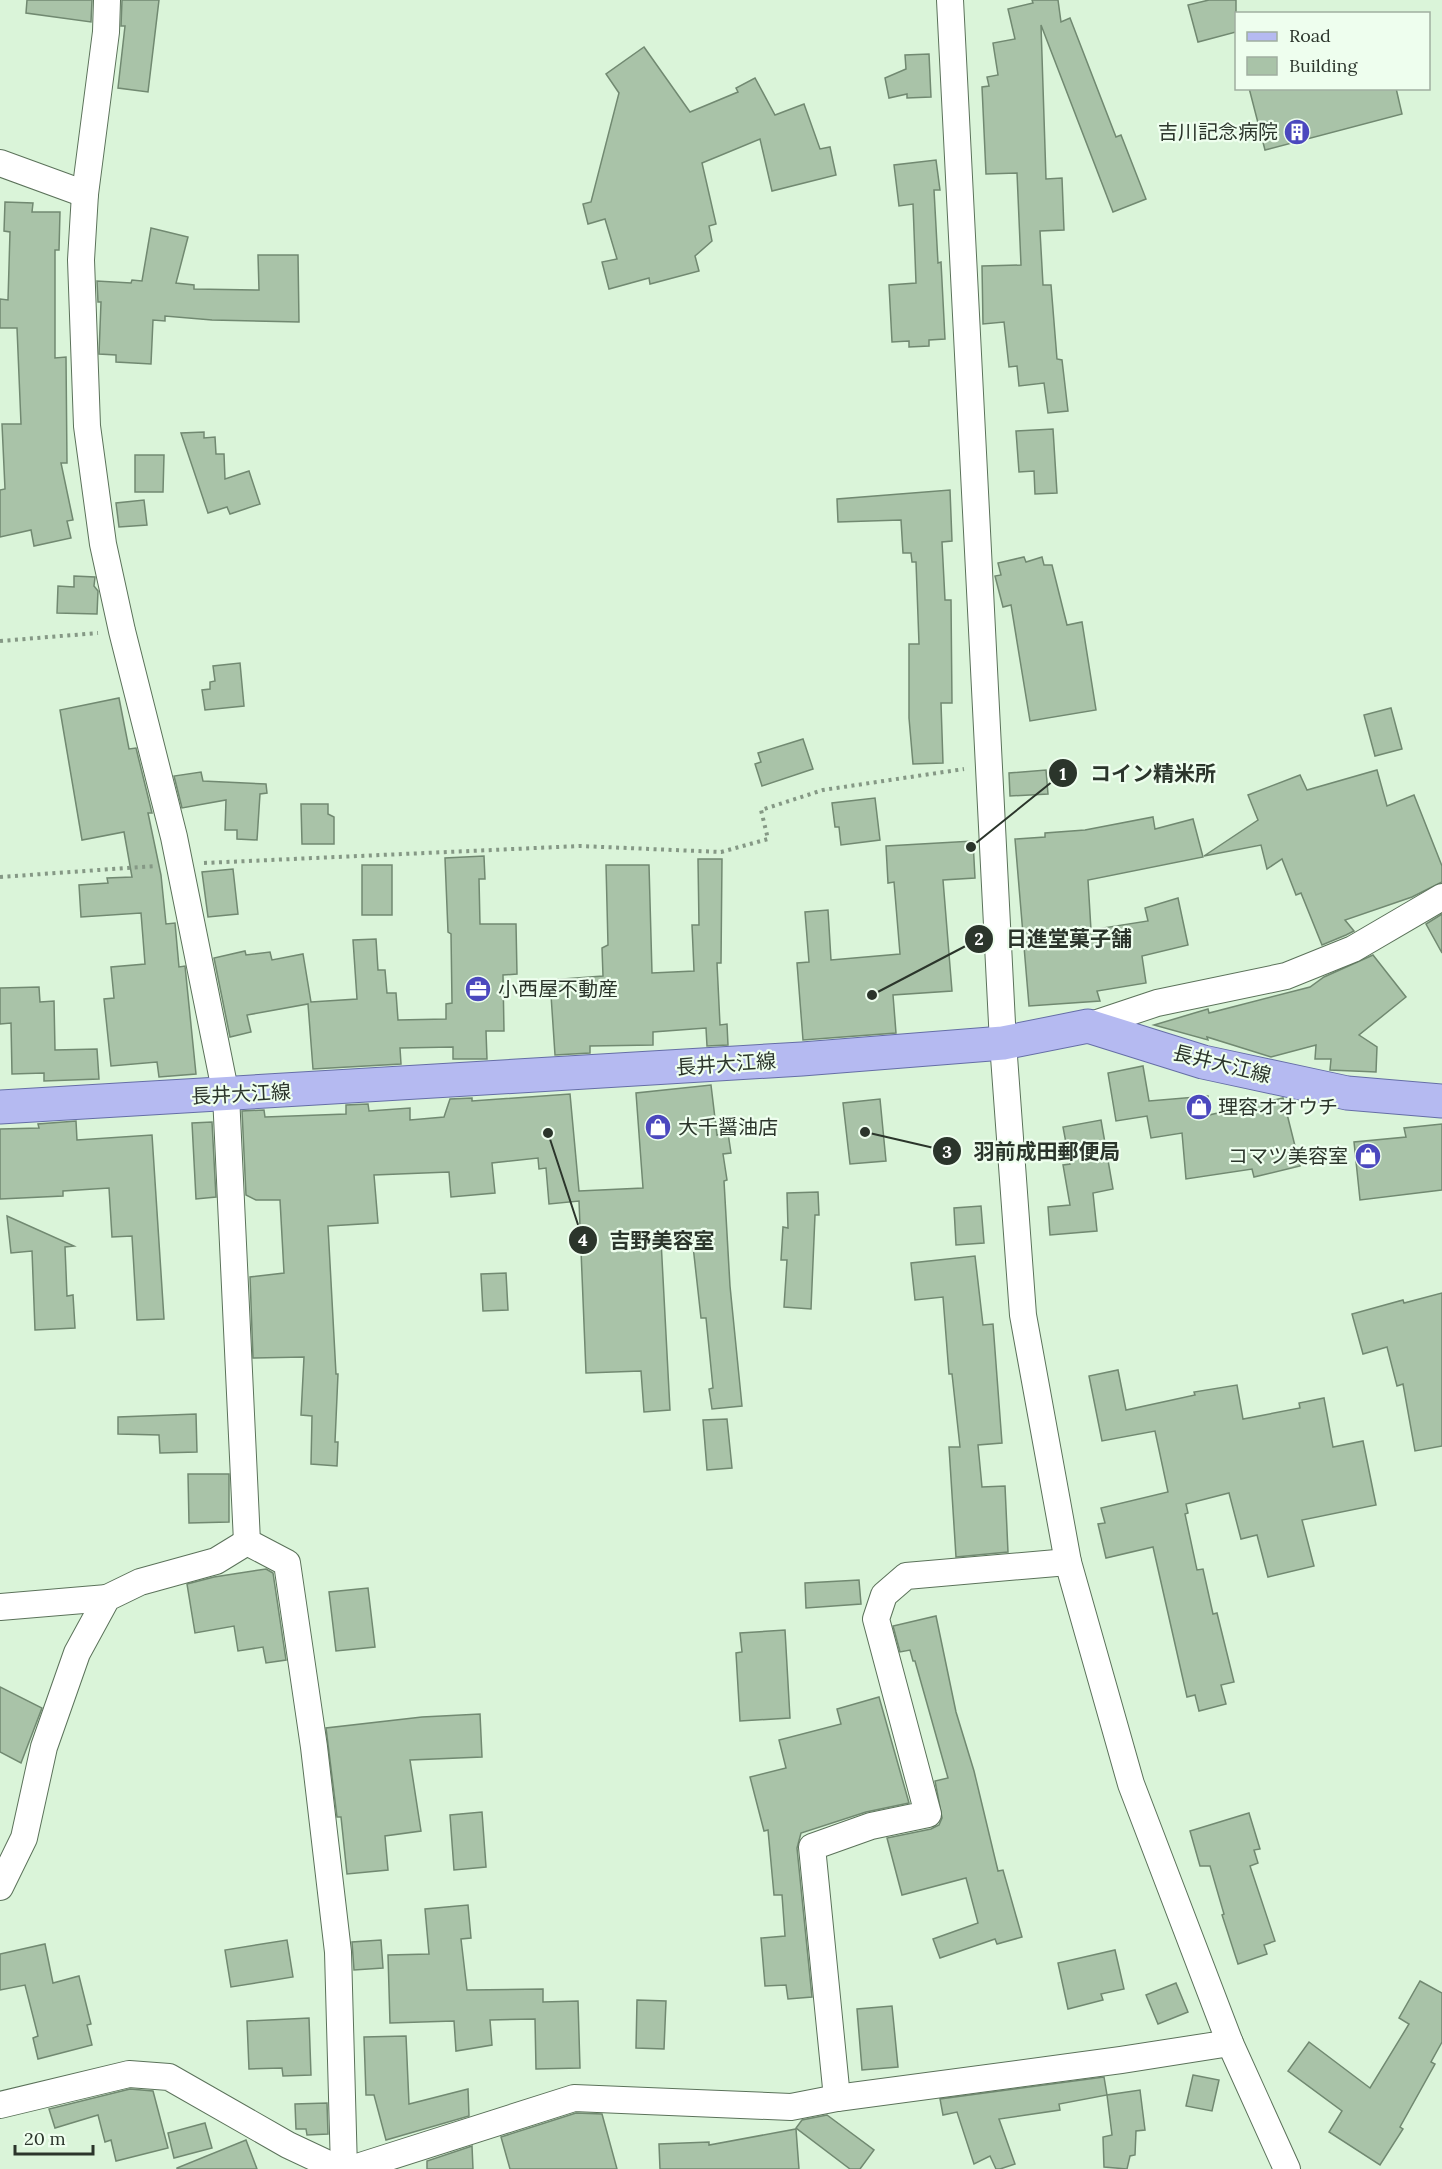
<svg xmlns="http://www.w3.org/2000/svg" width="1442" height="2169" viewBox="0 0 1442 2169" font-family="Lora,'Noto Sans JP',serif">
  <rect width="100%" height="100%" fill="#daf4d9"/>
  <g fill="#a9c3a8" stroke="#718971" stroke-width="1.5">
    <path d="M27,0h65l-1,22 -65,-9z"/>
    <path d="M122,0h37l-11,92 -30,-4 7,-62h-4z"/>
    <path d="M1032,0h26l3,22 9,-4 46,119 5,-2 25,64 -33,13 -72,-187 5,154 16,-1 2,52 -24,1 3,54h8l6,74 5,1 6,51 -20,2 -4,-30 -25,3 -2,-20 -8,1 -5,-45 -21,2 -1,-58 39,-1 -4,-92 -31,1 -4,-87 7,-1 -2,-9 11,-2 -5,-32 22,-4 -7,-30 25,-6z"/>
    <path d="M1209,0h27v32l-38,10 -10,-37z"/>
    <path d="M644,47l46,65 48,-20 -2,-4 19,-10 20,37 29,-11 16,45 10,-2 6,28 -64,16 -12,-52 -58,24 14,61 -7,2 3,15 -17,15 4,15 -49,13 -1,-6 -40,11 -7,-27 15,-3 -12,-40 -17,5 -5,-20 8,-2 28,-109 -13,-19z"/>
    <path d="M929,54l2,43 -24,1v-4l-18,4 -4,-20 21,-9 -1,-14z"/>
    <path d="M1249,88h147l6,26 -137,36z"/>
    <path d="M936,160l4,30h-6l4,73 3,-1 4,77 -16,1v6l-20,1v-6l-17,1 -3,-57 27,-2 -3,-79 -14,2 -5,-41z"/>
    <path d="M5,202l28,1 -1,9h28l-1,38h-4v108l11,-1 1,106h-6l12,57 -6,1 4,17 -37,8 -3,-16 -31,7v-47l5,-1 -3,-65h19l-4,-96h-17v-29l8,1 2,-68 -6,-1z"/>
    <path d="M151,228l37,9 -12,46 18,2v4l65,1 -1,-35h40l1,67 -87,-2 -47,-4v5l-12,-1 -2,44 -35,-2v-7l-17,-1 2,-52h-3l-1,-21 34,2 1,-3 10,1z"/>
    <path d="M1053,429l4,64 -22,1 -1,-23 -15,1 -3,-41z"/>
    <path d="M204,432v6l11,-1 1,17h8l1,25 24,-8 11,33 -30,10 -3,-7 -19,6 -27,-80z"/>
    <path d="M135,455h29l-1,37h-28z"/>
    <path d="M950,490l2,51 -10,1 3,58h6l1,103h-11l2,60 -30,1 -4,-46v-74h10l-3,-82h-4l-1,-9h-8l-2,-33 -63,2 -1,-23z"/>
    <path d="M144,500l3,25 -28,2 -3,-24z"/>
    <path d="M1024,557l2,5 16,-5 2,8h8l15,60 15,-3 14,88 -66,11 -19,-116 -8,2 -8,-31 6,-1 -3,-12z"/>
    <path d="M74,576l21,1 -1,9 4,5 -1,23 -40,-1 1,-27 16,1z"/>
    <path d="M240,663l4,43 -39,4 -3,-20 8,-1v-7l5,-1 -2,-15z"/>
    <path d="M119,698l10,51 7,-1 16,65h-4l13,62 5,49 9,-1 4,44 6,-1 11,108 -37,3 -2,-15 -46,4 -7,-67 10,-1 -3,-31 34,-3 -4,-51 -60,4 -2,-32 29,-2 -1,-5 25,-1 -8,-45 -42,8 -22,-130z"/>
    <path d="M1391,708l11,41 -27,7 -11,-41z"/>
    <path d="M803,739l10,30 -51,17 -7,-22 6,-2 -3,-9z"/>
    <path d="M1046,770l2,24 -38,2 -1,-23z"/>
    <path d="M1377,770l10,36 27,-11 28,71v16l-30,15 -67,23 9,11 -8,4 -24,10 -21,-52 -5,2 -14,-36 -15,10 -6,-24 -57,11 54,-36 -10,-25 52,-20 7,15z"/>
    <path d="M201,772l2,9 63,3 1,9 -7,1 -3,46 -20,-1v-9h-12l1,-30 -44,8 -8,-32z"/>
    <path d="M875,798l5,42 -39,5 -2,-18h-4l-3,-24z"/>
    <path d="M301,804h27v10l6,3v27h-32z"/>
    <path d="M1153,817l2,12 38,-10 10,38 -115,23 3,50 57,-9 -3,-13 33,-10 10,47 -46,11 4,27 -49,8 3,10 -71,5 -14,-167 30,-2v-4l40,-3z"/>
    <path d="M973,841l2,37 -32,2 9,111 -59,4 3,38 -93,7 -6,-77 12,-1 -4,-50 23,-2 3,50 69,-6 -6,-72 -6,1 -2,-37z"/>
    <path d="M484,856l1,23h-6l1,45h36l1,50 -14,1 1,56h-18l1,28h-34v-12l-53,1 1,16 -88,5 -5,-65 -61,11 4,17 -21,5 -16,-79 31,-7 1,4 24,-3 2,8 31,-6 8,48 46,-3 -4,-59 23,-1 2,31h7l2,23h9l2,27 48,-1v-15l6,-1 -1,-69 -3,-2 -3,-74z"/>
    <path d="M698,859h24l-1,104h-4l3,62 7,-1 1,21 -21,1 -1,-18 -53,4v13l-63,1v7l-35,2 -5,-75 53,-4 -1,-28 6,-3 -2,-80h43l3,108 42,-2 -2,-46h7z"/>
    <rect x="362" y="865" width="30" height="50"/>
    <path d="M233,869l5,45 -30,3 -6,-45z"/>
    <path d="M1442,914v39l-16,-29z"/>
    <path d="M1373,955l33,42 -47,38 18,12 -1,25 -46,-2 1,-11h-16l1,-14 -45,12 -64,-20 1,3 -54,-15 54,-16 1,4 101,-26 14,-10z"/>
    <path d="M39,987l1,15 14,-1 1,49 42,-1 2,30 -55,2v-8l-32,1 -1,-51 -11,1v-36z"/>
    <path d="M1143,1066l6,35 59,-5 1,19 74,-17 17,68 -46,11 -2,-8 -66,10 -4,-46 -31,5 -4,-22 -31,5 -8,-48z"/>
    <path d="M711,1085l6,50 11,-2 3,20 -8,1 4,26 -3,1 6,105 12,120 -30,3 -3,-20 4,-1 -7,-70h-5l-9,-81 -31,3 9,170 -26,2 -3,-41 -55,2 -7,-172 -30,3 -3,-36 -7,1 -1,-11 -46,5 3,30 -44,4 -2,-25 -75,3 4,48 -50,3 8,148h2l-3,68h3l-1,24 -26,-2 1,-48 -11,-1 3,-58 -51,1 -3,-81 34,-4 -4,-73h-24l-10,-5 -4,-84 22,-1 1,7 81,-3v-9l22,-1 1,7 41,-3v12l34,-3 6,-18 22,-1v3l98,-7 9,97 64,-3 -7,-95z"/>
    <path d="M880,1099l6,62 -36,3 -7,-61z"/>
    <path d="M1101,1120l12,69 -20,4 4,38 -47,4 -2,-28 22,-2 -7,-40 7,-1 -7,-37z"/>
    <path d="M76,1121l1,19 75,-5 12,184 -27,1 -5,-84 -20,1 -3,-49 -46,3v5l-63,3v-70l39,-1 -1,-4z"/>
    <path d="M212,1122l4,75 -20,2 -4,-76z"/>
    <path d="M1442,1124v66l-82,10 -6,-58 52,-5 -2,-9z"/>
    <path d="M818,1192l1,23h-4l-4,94 -27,-2 3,-47h-6l2,-33 5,1 -1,-35z"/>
    <path d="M981,1206l3,37 -28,2 -2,-37z"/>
    <path d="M7,1216l67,30 -9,1 2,49 6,-1 2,33 -40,2 -3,-79 -21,2z"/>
    <path d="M975,1256l8,69 10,-1 9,119 -24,2 4,42 23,-1 3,66 -52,5 -7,-110h11l-8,-73h-3l-6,-77 -28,3 -4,-37z"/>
    <path d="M506,1273l2,37 -25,1 -2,-37z"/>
    <path d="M1442,1293v153l-27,5 -12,-67 -6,2 -10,-39 -24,7 -11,-40 51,-14 1,3z"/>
    <path d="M1118,1370l8,40 69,-15 -1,-3 43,-7 6,34 57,-11 -1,-5 25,-5 9,49 30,-6 13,64 -74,15 12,46 -46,11 -11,-42 -16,4 -12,-46 -43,11 2,9 -3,1 12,56 6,-1 10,45 4,-1 17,69 -13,3 5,19 -27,7 -4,-16 -8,2 -34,-150 -47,11 -8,-34 7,-1 -4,-15 67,-16 -13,-61 -53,10 -13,-65z"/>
    <path d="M196,1414l1,38 -37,1 -1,-18 -41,-1v-17z"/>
    <path d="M727,1419l5,49 -25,2 -4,-50z"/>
    <path d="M188,1474h41v48l-40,1z"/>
    <path d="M266,1569l7,4 13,87 -20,3 -3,-16 -25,4 -4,-25 -39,7 -8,-49 27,-7z"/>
    <path d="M859,1580l2,24 -55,4 -1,-25z"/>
    <path d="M368,1588l7,59 -39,4 -7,-59z"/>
    <path d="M936,1616l20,96 18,59 24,100 5,-1 19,67 -25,7 -2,-5 -55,19 -7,-19 45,-16 -12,-45 -64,17 -15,-57 44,-9 8,-4 3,-7 -7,-37 13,-3 -33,-117h-2l-3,-11 -10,2 -7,-26z"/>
    <path d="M785,1630l5,88 -50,3 -4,-68 6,-1 -2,-19z"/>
    <path d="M0,1687l42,21 -21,55 -21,-11z"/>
    <path d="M879,1697l30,106 -43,9 -65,21 -4,15 15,149 -24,2 -2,-14 -21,1 -4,-48 24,-2 -3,-41h-8l-6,-65 -4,1 -14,-54 36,-9 -7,-28 62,-16 -4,-15z"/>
    <path d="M480,1714l2,43 -72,3 11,71 -36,5 3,34 -41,4 -6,-57h-4l-11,-89 96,-11z"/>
    <path d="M482,1812l4,55 -32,3 -4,-55z"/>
    <path d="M1249,1813l11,36 -6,1 4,13 -8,3 25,75 -11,4 3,9 -29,10 -16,-49 2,-1 -14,-48h-10l-10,-35z"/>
    <path d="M468,1905l3,33 -10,1 6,51 76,-1v13l35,-1 2,67 -44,1 -1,-50 -45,1 2,25 -36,6 -2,-30 -64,2 -2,-68 41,-1 -4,-45z"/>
    <path d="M287,1940l6,37 -62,10 -6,-37z"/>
    <path d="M381,1940l2,28 -29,2 -2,-28z"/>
    <path d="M45,1944l8,39 26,-7 12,48 -4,1 5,20 -54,14 -5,-21 5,-2 -13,-51 -25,5v-36z"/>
    <path d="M1115,1950l9,39 -23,5 2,6 -35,9 -10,-46z"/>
    <path d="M1420,1981l22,12v49l-11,20 4,2 -35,63 3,2 -23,36 -51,-33 13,-21 -54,-40 21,-29 61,46 39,-64 -10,-6z"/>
    <path d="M1176,1983l12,29 -30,12 -12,-29z"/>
    <path d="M637,2000l29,1 -2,48 -28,-1z"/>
    <path d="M892,2006l6,61 -36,3 -5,-61z"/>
    <path d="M309,2018l2,57 -28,1 -1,-8 -33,1 -2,-48z"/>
    <path d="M406,2036l3,68 59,-15 1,27 -83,24 -12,-45h-8l-2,-58z"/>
    <path d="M1193,2075l26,5 -7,31 -26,-5z"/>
    <path d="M1104,2077l3,18 -48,9 1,6 -61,9 16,45 -15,5h-4l-6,-13 -16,8 -17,-52 -14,3 -3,-16z"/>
    <path d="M130,2089l23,2 15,57 -52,13 -5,-21 -6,2 -7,-27 -43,13 -6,-19z"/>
    <path d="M1140,2090l5,40 -9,1 -1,24 -5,1 -3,13 -23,-2 -1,-30 9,-2 -5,-40z"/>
    <path d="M327,2103l1,31 -21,1 -1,-6h-10l-1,-25z"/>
    <path d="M576,2113l26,1 15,55h-107l-9,-32z"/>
    <path d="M827,2115l47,35 -14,19h-10l-54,-41 6,-8z"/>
    <path d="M205,2123l7,25 -38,10 -6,-25z"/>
    <path d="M796,2129l3,40h-139l-1,-25 50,-2v3z"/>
    <path d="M246,2140l11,29h-80v-1z"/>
    <path d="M472,2146l1,23h-46v-8z"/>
  </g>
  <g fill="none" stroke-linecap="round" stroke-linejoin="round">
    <defs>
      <g id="minor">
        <path d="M107,0l-1,32 -21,162 -4,66 6,166 16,118 19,87 52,206 52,258 21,447 40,21 27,184 24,205 6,217"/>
        <path d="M950,0l53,1043 20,272 45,247 63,222 99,259 57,126"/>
        <path d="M0,163l85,31"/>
        <path d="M1088,1026l69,-23 129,-27 67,-27 89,-52"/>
        <path d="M0,1607l107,-9"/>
        <path d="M0,1887l24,-49 20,-91 33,-94 30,-55 33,-16 76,-21 31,-19"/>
        <path d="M837,2098l-25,-251 59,-21 57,-12 -52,-195 8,-24 22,-19 162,-14"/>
        <path d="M0,2105l129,-31 40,3 119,68 51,24"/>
        <path d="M351,2169l223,-71 217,9 46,-9 284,-38 109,-17"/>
      </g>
      <path id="major" d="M0,1107l802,-48 201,-16 85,-17 115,36 144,31 95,8"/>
    </defs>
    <use href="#minor" stroke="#5b725a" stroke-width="28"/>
    <use href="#major" stroke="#656ea6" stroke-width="35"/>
    <g stroke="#859885" stroke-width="4" stroke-dasharray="3 4.5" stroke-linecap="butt">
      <path d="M0,641l98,-8"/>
      <path d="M204,863l376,-17 141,6 47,-13 -7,-29 62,-20 141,-21"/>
      <path d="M0,877l155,-11"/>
    </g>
    <use href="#minor" stroke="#fff" stroke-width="26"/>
    <use href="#major" stroke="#b5baf1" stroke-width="33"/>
  </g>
  <defs>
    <symbol id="building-disc" viewBox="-11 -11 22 22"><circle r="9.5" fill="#4b48be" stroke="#eefeee"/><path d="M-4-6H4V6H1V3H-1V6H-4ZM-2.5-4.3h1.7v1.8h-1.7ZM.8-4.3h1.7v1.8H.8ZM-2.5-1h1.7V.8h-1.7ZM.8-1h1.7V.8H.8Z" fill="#fff"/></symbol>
    <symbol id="office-disc" viewBox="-11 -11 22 22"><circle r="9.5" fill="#4b48be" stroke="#eefeee"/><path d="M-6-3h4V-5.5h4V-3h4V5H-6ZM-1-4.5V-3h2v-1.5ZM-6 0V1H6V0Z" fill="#fff"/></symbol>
    <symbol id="shop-disc" viewBox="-11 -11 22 22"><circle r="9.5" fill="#4b48be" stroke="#eefeee"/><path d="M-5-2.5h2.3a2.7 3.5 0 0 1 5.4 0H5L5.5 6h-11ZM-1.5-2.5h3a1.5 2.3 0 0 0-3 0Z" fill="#fff"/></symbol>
  </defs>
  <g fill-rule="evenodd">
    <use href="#building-disc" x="1282" y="117" width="30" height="30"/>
    <use href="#office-disc" x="463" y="974" width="30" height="30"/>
    <use href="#shop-disc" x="1184" y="1092" width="30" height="30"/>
    <use href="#shop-disc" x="643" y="1112" width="30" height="30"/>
    <use href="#shop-disc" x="1353" y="1141" width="30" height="30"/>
  </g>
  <g text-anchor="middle" stroke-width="4.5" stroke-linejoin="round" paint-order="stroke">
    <g font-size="20" fill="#2b352b" stroke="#eefeee" text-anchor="start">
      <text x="1278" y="139" text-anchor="end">吉川記念病院</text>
      <text x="498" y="996">小西屋不動産</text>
      <text x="1218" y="1114">理容オオウチ</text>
      <text x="678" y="1134">大千醤油店</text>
      <text x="1348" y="1163" text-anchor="end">コマツ美容室</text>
    </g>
    <g font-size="20" fill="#2b352b" stroke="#eefeee">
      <text transform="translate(726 1064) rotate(-4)" y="7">長井大江線</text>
      <text transform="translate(1222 1064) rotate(14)" y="7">長井大江線</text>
      <text transform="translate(241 1094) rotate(-3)" y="7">長井大江線</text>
    </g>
  </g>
  <path fill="none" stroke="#2b352b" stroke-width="2" d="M971 847L1063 773M872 995L979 939M865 1132L947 1151M548 1133L583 1240"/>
  <g fill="#2b352b" stroke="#eefeee" stroke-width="2">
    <circle cx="971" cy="847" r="6"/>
    <circle cx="872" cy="995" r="6"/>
    <circle cx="865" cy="1132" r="6"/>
    <circle cx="548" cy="1133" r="6"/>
    <circle cx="1063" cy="773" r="15"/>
    <circle cx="979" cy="939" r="15"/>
    <circle cx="947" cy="1151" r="15"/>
    <circle cx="583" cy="1240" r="15"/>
  </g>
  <g font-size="18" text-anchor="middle" font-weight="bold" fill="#fff">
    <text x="1063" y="780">1</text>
    <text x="979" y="945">2</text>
    <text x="947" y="1158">3</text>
    <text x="583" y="1246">4</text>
  </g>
  <g font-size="21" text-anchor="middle" font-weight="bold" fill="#2b352b" stroke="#eefeee" stroke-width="4.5" stroke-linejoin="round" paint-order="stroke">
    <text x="1153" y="781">コイン精米所</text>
    <text x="1069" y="946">日進堂菓子舗</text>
    <text x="1047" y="1159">羽前成田郵便局</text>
    <text x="662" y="1248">吉野美容室</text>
  </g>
  <rect x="1235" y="12" width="195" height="78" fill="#eefeee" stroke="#a0aea0" stroke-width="1.5"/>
  <rect x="1247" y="32" width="30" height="9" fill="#b5baf1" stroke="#a0aea0" stroke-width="1.5"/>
  <text x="1289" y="42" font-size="18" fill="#2b352b">Road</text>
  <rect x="1247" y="57" width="30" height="18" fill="#a9c3a8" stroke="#a0aea0" stroke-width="1.5"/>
  <text x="1289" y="72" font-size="18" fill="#2b352b">Building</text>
  <path d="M15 2145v9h78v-9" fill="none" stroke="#2b352b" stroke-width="3"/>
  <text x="24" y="2145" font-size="18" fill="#2b352b" stroke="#eefeee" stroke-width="4.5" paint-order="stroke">20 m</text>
</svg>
